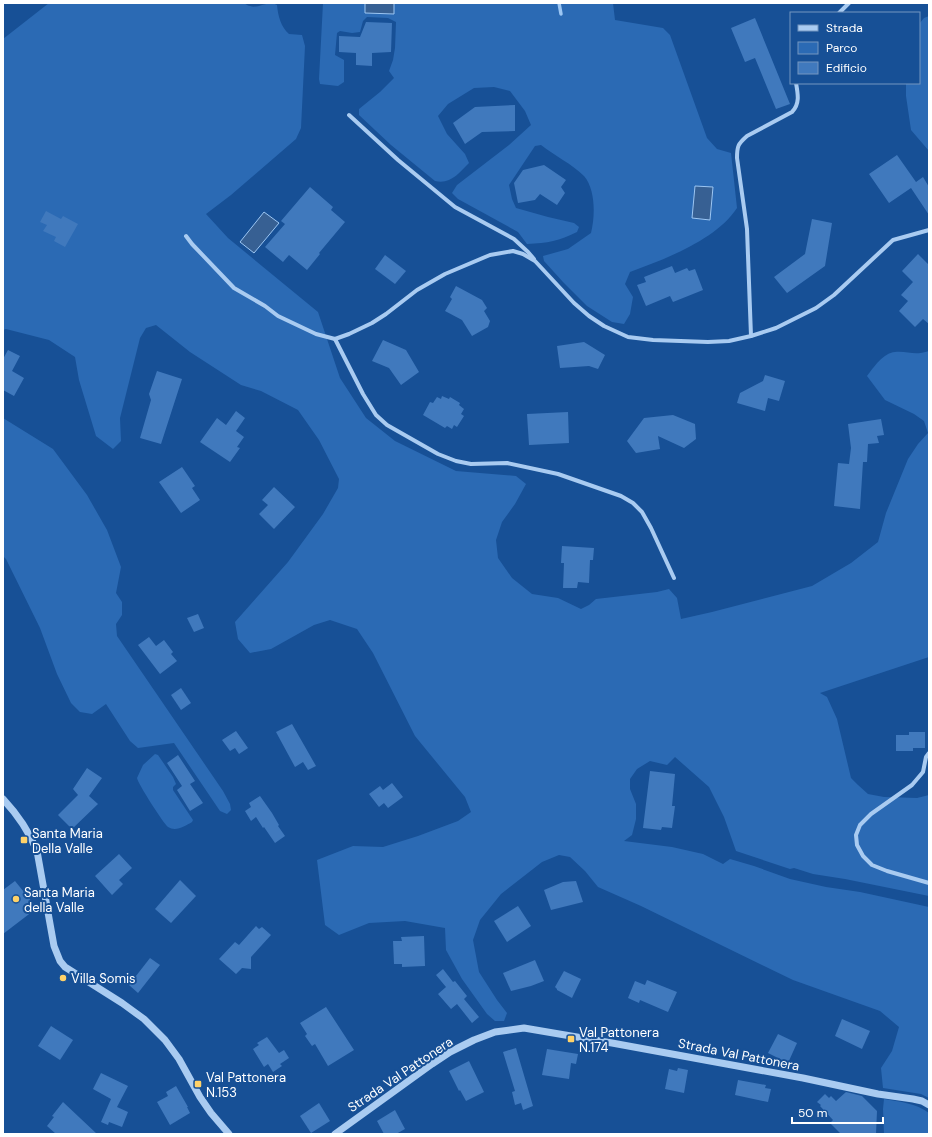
<svg xmlns="http://www.w3.org/2000/svg" width="932" height="1137" viewBox="0 0 932 1137" font-family="'DM Sans',sans-serif">
  <rect width="100%" height="100%" fill="#175096"/>
  <g fill="#2b6ab4">
    <path d="M49,3h195c2,1 4,3 6,3 9,3 17,-6 27,-1 1,11 4,22 12,29l13,1 3,11 -4,82 -5,11 -65,56 -25,19 22,24 90,74 22,66 26,40 29,23 61,30 60,5 10,8 -11,20 -13,18 -6,18 2,18 14,20 20,16 26,4 23,11 8,-4 7,-6 61,-7 12,-3 8,9 4,21 31,-7 100,-26 39,-23 27,-21 8,-29 22,-54 10,-15 10,-11 -4,-12 -10,-7 -29,-14 -18,-24c7,-9 16,-23 28,-24 14,-1 19,4 34,-1v306l-109,36 7,4 10,22 14,59 7,7 10,9 16,3 33,1 12,-3v101l-84,-17 -32,-5 -19,-6 -4,1 -54,-18 -12,-34 -15,-30 -34,-30 -8,8 -17,-4 -13,8 -7,10v10l6,15v15l-4,16 -8,6 48,6 31,7 20,10 7,-5 24,7 36,13 36,8 34,5 69,15v191l-8,-4 -38,-6 -2,-20 11,-17 7,-24 -19,-16 -87,-31 -152,-74 -43,-19 -13,-16 -15,-14 -11,-2 -17,7 -41,32 -21,26 -7,20 6,32 18,28 10,13 -3,8h-9l-8,-7 -25,-35 -16,-29 -1,-22 -40,-7 -36,2 -30,12 -14,-10 -8,-65 36,-14 30,1 35,-11 40,-15 13,-9 -6,-15 -50,-61 -42,-83 -16,-24 -27,-9 -16,5 -43,24 -21,4 -12,-14 -3,-17 53,-60 35,-48 15,-26 1,-9 -20,-39 -21,-30 -37,-19 -20,-6 -51,-33 -34,-27 -10,3 -6,10 -20,80 1,23 -8,8 -17,-13 -17,-56 -4,-23 -26,-17 -43,-11 -3,1v-291z"/>
    <path d="M323,3h290l2,17 48,8 7,7 37,103 10,11 14,4 6,55c-21,32 -72,51 -107,64l-5,12 8,13 -3,17 -6,10 -12,-2 -25,-16 -24,-24 -19,-21 -1,-5 25,-7 23,-16c4,-16 5,-43 -7,-57 -12,-12 -29,-20 -43,-31l-6,1 -26,39 3,14 4,9 32,9 26,6 5,4 -2,5c-18,9 -29,11 -50,12l-9,-12 -60,-33 -6,-6 5,-8 52,-40 22,-20 -6,-14 -15,-20 -16,-4 -20,1 -26,16 -10,12 9,18 18,20 4,9c-10,10 -19,22 -34,18l-44,-36 -32,-30v-6l21,-17 14,-14 -5,-7 4,-11 2,-12 1,-26 -8,-4 -21,-1 -4,4 -3,11 -8,1 -12,-2 -3,2 -2,22 9,5v22l-6,4 -18,-2 -1,-5z"/>
    <path d="M929,16v135l-18,-21 -5,-34v-13h13v-59l5,-6z"/>
    <path d="M3,418l50,31 34,46 20,35 14,37 -5,26 6,9v13l-6,9 1,12 106,155 7,13 1,6 -4,4 -7,-3 -46,-68 -36,5 -8,-7 -24,-37 -14,10 -12,-2 -9,-9 -14,-29 -17,-46 -34,-69 -3,-3z"/>
    <path d="M155,754l3,1 15,22 3,7 -3,3v3l20,30 -1,2c-7,4 -16,10 -24,5 -4,-3 -30,-43 -31,-49l6,-13z"/>
    <path d="M884,1099c16,3 32,4 45,14v21h-45l-1,-25z"/>
  </g>
  <g fill="#376093" stroke="#9cc6f3">
    <path d="M365,3h29v11l-29,-1z"/>
    <path d="M695,186l18,1 -3,33 -18,-2z"/>
    <path d="M264,212l15,11 -25,30 -14,-11z"/>
  </g>
  <g fill="none" stroke-linecap="round" stroke-linejoin="round">
    <path stroke="#9cc6f3" stroke-width="3.5" d="M559,3l2,11"/>
  </g>
  <g fill="#4079bd">
    <path d="M755,18l35,86 -14,5 -21,-51 -10,4 -14,-34z"/>
    <path d="M366,22l26,1 -1,29 -19,1v13l-16,-1v-12l-17,-1v-16l21,1z"/>
    <path d="M515,105v26l-33,1 -17,12 -12,-21 22,-16z"/>
    <path d="M897,155l19,27 7,-5 6,10v28l-18,-27 -22,15 -20,-29z"/>
    <path d="M544,165l22,15 -5,7 4,6 -8,12 -17,-11 -5,6 -17,3 -4,-20 9,-13z"/>
    <path d="M310,187l23,20 -2,3 14,12 -26,31 1,1 -13,16 -18,-15 -6,7 -18,-15 20,-23 -4,-3z"/>
    <path d="M46,211l15,8 2,-3 15,8 -13,23 -11,-6 2,-4 -13,-6 4,-6 -7,-3z"/>
    <path d="M812,219l20,4 -7,43 -38,27 -13,-16 31,-23z"/>
    <path d="M918,254l11,11v59l-6,-5 -8,8 -16,-16 9,-10 -7,-6 12,-13 -11,-11z"/>
    <path d="M385,255l21,16 -11,13 -20,-15z"/>
    <path d="M672,266l3,7 12,-5 2,3 6,-2 8,21 -30,12 -3,-6 -24,10 -9,-21 9,-3 -2,-5z"/>
    <path d="M456,286l26,14 5,8 -3,3 6,10 -2,6 -16,9 -10,-16 -17,-9 7,-12 -2,-2z"/>
    <path d="M383,340l23,10 13,22 -18,13 -12,-17 -17,-7z"/>
    <path d="M584,342l21,13 -7,14 -9,-3 -29,2 -3,-22z"/>
    <path d="M8,350l12,6 -8,15 12,7 -10,18 -11,-6v-31z"/>
    <path d="M157,371l25,8 -21,65 -21,-6 11,-38 -2,-6z"/>
    <path d="M765,375l20,6 -6,20 -11,-3 -3,13 -28,-8 3,-10 23,-12z"/>
    <path d="M442,396l7,3 1,-2 10,6 -1,2 5,4 -3,5 3,2 -7,11 -3,-2 -2,4 -5,-3 -2,2 -22,-13 7,-13 3,1 4,-6 4,2z"/>
    <path d="M236,411l9,7 -9,13 8,6 -7,10 3,1 -10,14 -30,-20 17,-24 9,7z"/>
    <path d="M568,412l1,31 -40,2 -2,-31z"/>
    <path d="M673,415l22,9 1,15 -12,9 -26,-12 2,13 -24,4 -9,-12 17,-23z"/>
    <path d="M881,419l3,16 -7,1 2,7 -11,1 -1,18h-4l-3,47 -26,-3 4,-43 11,1 2,-16 -3,-24z"/>
    <path d="M182,467l13,19 -3,2 8,12 -19,13 -22,-31z"/>
    <path d="M274,487l21,20 -21,22 -15,-15 9,-9 -6,-5z"/>
    <path d="M562,546l32,2 -1,12h-3l-1,23 -11,-1 -1,6h-14l1,-25h-3z"/>
    <path d="M198,614l6,14 -10,4 -7,-14z"/>
    <path d="M149,637l7,9 8,-6 9,12 -2,2 6,7 -17,13 -22,-29z"/>
    <path d="M181,688l10,15 -10,7 -10,-15z"/>
    <path d="M292,724l24,42 -8,4 -5,-8 -8,5 -19,-35z"/>
    <path d="M236,731l12,17 -9,6 -4,-6 -5,3 -8,-11z"/>
    <path d="M909,732h16v16h-12v3h-17v-16h13z"/>
    <path d="M178,755l17,26 -5,3 13,19 -13,8 -13,-21 5,-4 -15,-23z"/>
    <path d="M87,768l15,10 -13,18 9,8 -26,25 -14,-14 20,-20 -5,-6z"/>
    <path d="M650,771l25,3 -3,32h3l-3,22 -10,-1 -1,3 -18,-2z"/>
    <path d="M392,783l11,14 -15,11 -4,-5 -5,4 -10,-13 11,-8 3,4z"/>
    <path d="M260,796l12,17 7,12 -1,1 7,10 -10,7 -11,-16 -1,1 -7,-11 -5,4 -6,-10 6,-4 -2,-4z"/>
    <path d="M119,854l13,14 -13,12 4,4 -11,11 -17,-19z"/>
    <path d="M180,880l16,16 -25,27 -16,-14z"/>
    <path d="M15,881l22,27 -34,26v-44z"/>
    <path d="M576,881l7,21 -32,8 -7,-20 19,-8z"/>
    <path d="M518,906l13,20 -24,16 -13,-21z"/>
    <path d="M256,926l3,3 3,-2 9,8 -20,22v12l-9,-1 -6,6 -17,-15 16,-17 4,3z"/>
    <path d="M424,936l1,30 -23,1v-3h-8l-1,-23h9l-1,-4z"/>
    <path d="M150,958l10,7 -22,28 -9,-8z"/>
    <path d="M535,960l9,21 -13,5 -20,5 -8,-18z"/>
    <path d="M443,969l10,13 2,-1 12,15 -3,3 15,18 -7,6 -15,-19 -6,5 -13,-15 8,-7 -10,-12z"/>
    <path d="M564,971l17,8 -9,19 -15,-8v-1l-2,-2z"/>
    <path d="M647,980l30,12 -9,20 -28,-12 -1,3 -11,-5 7,-17 10,4z"/>
    <path d="M326,1007l28,43 -26,16 -13,-22 -3,2 -7,-10 2,-2 -7,-11z"/>
    <path d="M842,1019l28,12 -8,18 -27,-13z"/>
    <path d="M51,1026l22,14 -13,20 -22,-14z"/>
    <path d="M778,1034l19,9 -9,20 -20,-10z"/>
    <path d="M267,1037l12,16 5,-3 5,8 -9,6 2,2 -9,6 -5,-8 -4,3 -11,-18 6,-4 -2,-2z"/>
    <path d="M516,1048l17,58 -10,4 -2,-7 -6,2 -3,-13 3,-1 -12,-39z"/>
    <path d="M547,1049l31,5 -2,10 -5,-1 -2,16 -27,-4z"/>
    <path d="M469,1061l15,31 -18,9 -6,-11 -1,1 -10,-20z"/>
    <path d="M678,1068l10,2 -4,23 -19,-4 4,-20 8,2z"/>
    <path d="M101,1073l27,13 -11,21 11,5 -6,15 -13,-5 -1,3 -7,-3 10,-23 -18,-10z"/>
    <path d="M738,1080l28,5 -1,3 6,1 -3,13 -33,-7z"/>
    <path d="M176,1086l12,21h-1l3,6 -20,12 -13,-23 11,-6 -2,-4z"/>
    <path d="M846,1092l16,4 15,15 -1,23h-35l-11,-11 3,-3 -13,-14 1,-1 -4,-3 8,-8 4,4 2,-2 5,5z"/>
    <path d="M63,1102l34,32h-41l-9,-8 7,-9 -2,-1z"/>
    <path d="M319,1103l11,18 -19,12 -11,-17z"/>
    <path d="M395,1110l10,19 -9,5h-12l-7,-13z"/>
  </g>
  <g fill="none" stroke-linecap="round" stroke-linejoin="round">
    <g stroke="#a9cbf1" stroke-width="4">
      <path d="M839,13l10,-10"/>
      <path d="M349,115l49,45 57,47 59,32 14,13 6,7"/>
      <path d="M186,236l6,8 42,44 31,18 13,10 38,18 19,5 14,-5 23,-11 14,-9 31,-24 28,-16 45,-19 23,-4 10,3 12,7 39,42 15,13 15,10 24,11 25,3 55,2 21,-1 22,-5 -4,-107 -10,-71c0,-12 1,-14 10,-22l45,-24c8,-8 6,-18 4,-29"/>
      <path d="M751,336l25,-8 40,-20 18,-13 59,-55 36,-10"/>
      <path d="M335,339l28,55 13,21 11,10 51,29 18,7 15,3 36,-1 51,11 63,22 12,7 9,9 9,16 23,50"/>
      <path d="M929,753l-3,4 -3,15 -11,13 -41,29 -11,11 -4,10 1,10 6,11 9,9 15,6 42,12"/>
    </g>
    <g stroke="#a9cbf1" stroke-width="7">
      <path d="M3,799c14,15 26,32 34,52l17,95 6,15 5,6 57,36 22,16 21,21 14,19 21,38 11,16 18,21"/>
      <path d="M335,1134l97,-70 18,-12 24,-12 21,-8 29,-4 88,15 191,35 75,16 35,5 9,2 7,4"/>
    </g>
  </g>
  <g fill="#ffd269" stroke="#175096" stroke-width="1.5">
    <rect x="20" y="836" width="8" height="8" rx="2"/>
    <circle cx="16" cy="899" r="4"/>
    <circle cx="63" cy="978" r="4"/>
    <rect x="567" y="1035" width="8" height="8" rx="2"/>
    <rect x="194" y="1080" width="8" height="8" rx="2"/>
  </g>
  <g text-anchor="middle" stroke-width="4" stroke-linejoin="round" paint-order="stroke">
    <g font-size="13" fill="#fff" stroke="#175096" text-anchor="start">
      <text x="32" y="838">Santa Maria<tspan x="32" dy="15">Della Valle</tspan></text>
      <text x="24" y="897">Santa Maria<tspan x="24" dy="15">della Valle</tspan></text>
      <text x="71" y="983">Villa Somis</text>
      <text x="579" y="1037">Val Pattonera<tspan x="579" dy="15">N.174</tspan></text>
      <text x="206" y="1082">Val Pattonera<tspan x="206" dy="15">N.153</tspan></text>
    </g>
    <g font-size="13" fill="#fff" stroke="#175096">
      <text transform="translate(739 1054) rotate(11)" y="5">Strada Val Pattonera</text>
      <text transform="translate(400 1074) rotate(-34)" y="5">Strada Val Pattonera</text>
    </g>
  </g>
  <rect width="932" height="1137" fill="none" stroke="#ffffff" stroke-width="8"/>
  <rect x="790" y="12" width="130" height="72" fill="#175096" stroke="#7496c0"/>
  <rect x="798" y="25" width="20" height="6" fill="#a9cbf1" stroke="#7496c0"/>
  <text x="826" y="32" font-size="12" fill="#ffffff">Strada</text>
  <rect x="798" y="42" width="20" height="12" fill="#2b6ab4" stroke="#7496c0"/>
  <text x="826" y="52" font-size="12" fill="#ffffff">Parco</text>
  <rect x="798" y="62" width="20" height="12" fill="#4079bd" stroke="#7496c0"/>
  <text x="826" y="72" font-size="12" fill="#ffffff">Edificio</text>
  <path d="M792 1117v6h91v-6" fill="none" stroke="#ffffff" stroke-width="2"/>
  <text x="798" y="1117" font-size="12" fill="#ffffff" stroke="#175096" stroke-width="3" paint-order="stroke">50 m</text>
</svg>
